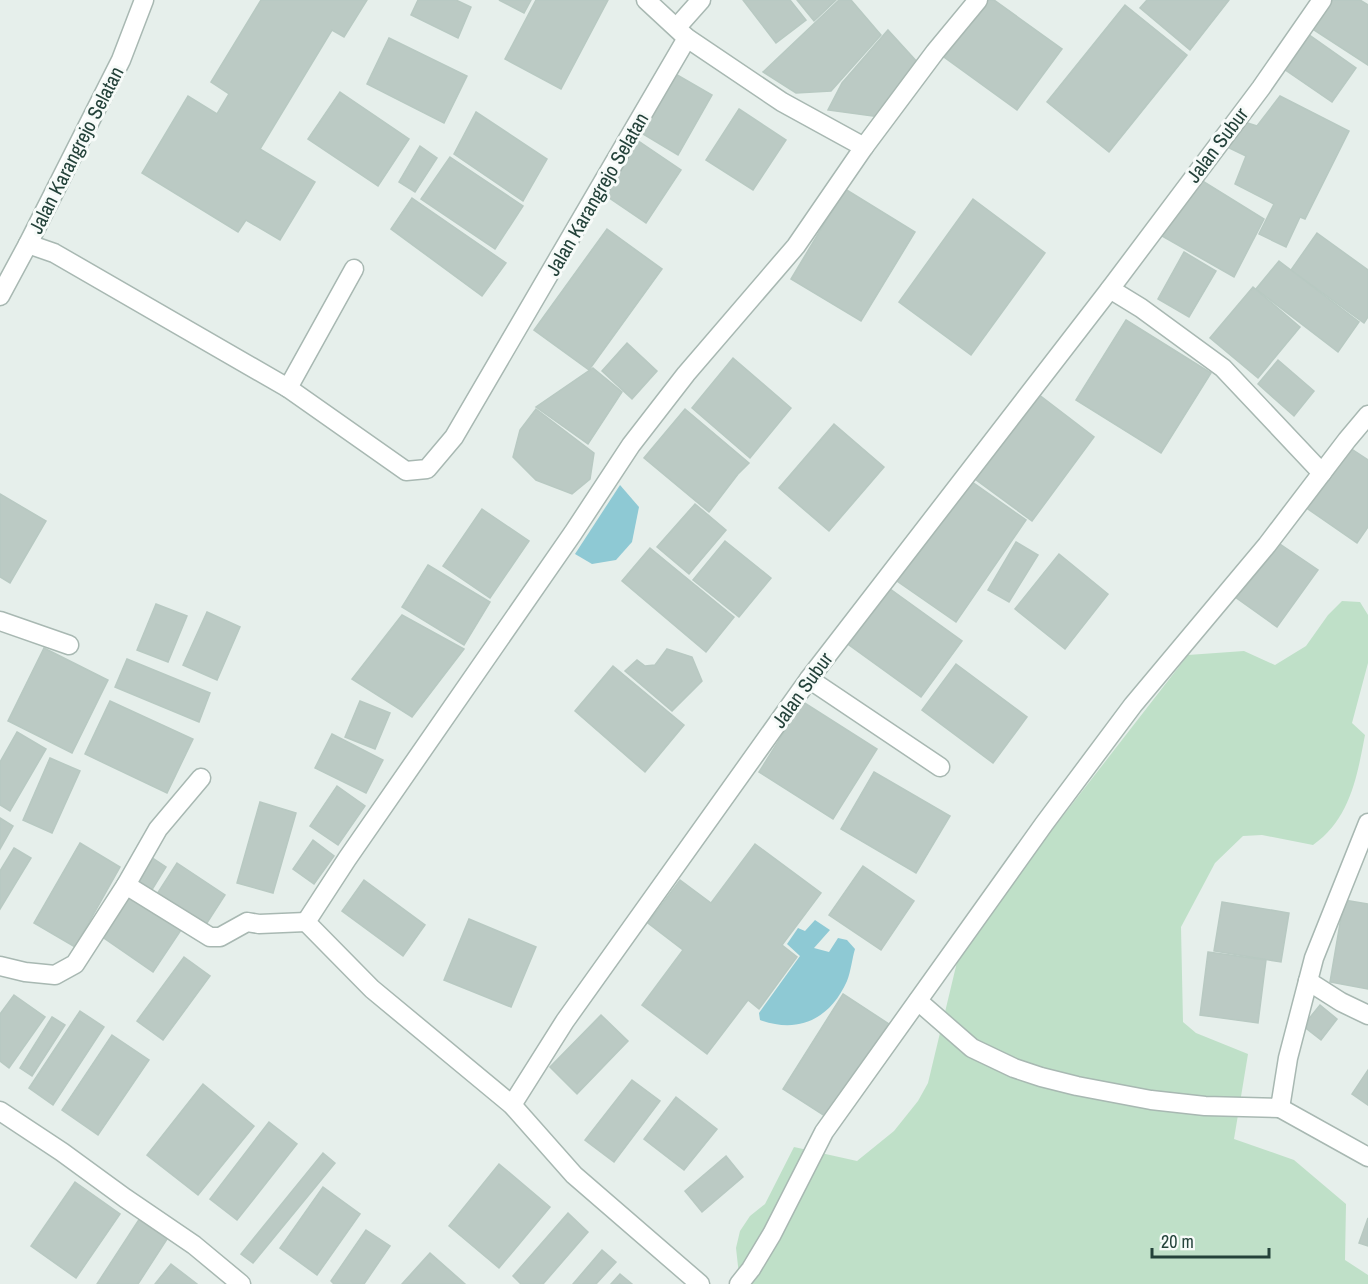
<svg xmlns="http://www.w3.org/2000/svg" width="1368" height="1284" viewBox="0 0 1368 1284" font-family="'Archivo Narrow',sans-serif">
  <rect width="100%" height="100%" fill="#e6efeb"/>
  <path fill="#bfe0c8" d="M1342,601l18,1 8,13v48l-16,60 13,12c-8,42 -15,84 -52,110l-51,-10 -19,1 -28,27 -34,64 2,95 13,11 52,21 -14,85 60,21 52,44 -1,56 23,15v9h-628l-4,-36 4,-17 10,-15 15,-12 29,-57 63,14 37,-30 24,-30 10,-18 29,-121 74,-105 157,-202 56,-4 31,14 31,-19 22,-31z"/>
  <g fill="#8ec9d4">
    <path d="M620,485l19,22 -7,35 -16,18 -24,4 -17,-10z"/>
    <path d="M815,920l15,10 -16,18 15,4 9,-14 9,2 8,9c-3,10 -4,22 -8,32 -17,38 -48,53 -87,39l-1,-7 41,-57 -13,-12 11,-16 7,3z"/>
  </g>
  <g fill="#bbcac4" stroke="#b8c9c2" stroke-width="1.5">
    <path d="M261,0h106l-23,37 -12,-7 -72,119 55,33 -35,58 -34,-20 -8,12 -96,-59 46,-77 29,18 12,-20 -18,-12z"/>
    <path d="M418,0h38l15,7 -13,31 -47,-23z"/>
    <path d="M499,0h32l-7,13z"/>
    <path d="M536,0h72l-47,89 -56,-30z"/>
    <path d="M743,0h47l16,20 -30,23z"/>
    <path d="M797,0h39l-22,21z"/>
    <path d="M839,0h12l30,35 -50,56 -35,2 -33,-21z"/>
    <path d="M986,0h8l68,49 -45,61 -73,-53z"/>
    <path d="M1147,0h82l-39,50 -50,-42z"/>
    <path d="M1329,0h31l8,5v60l-57,-37z"/>
    <path d="M1125,5l62,50 -78,97 -62,-50z"/>
    <path d="M888,30l32,35 -40,52 -52,-7 14,-27z"/>
    <path d="M1308,34l48,34 -24,34 -48,-33z"/>
    <path d="M389,38l78,38 -23,47 -77,-39z"/>
    <path d="M672,72l40,23 -34,60 -40,-24z"/>
    <path d="M340,92l69,47 -31,47 -70,-47z"/>
    <path d="M1280,96l69,35 -44,88 -5,-2 -14,30 -27,-13 15,-30 -39,-20 11,-28 -19,-9 11,-27 19,6z"/>
    <path d="M739,109l47,31 -33,50 -47,-30z"/>
    <path d="M476,112l71,47 -24,42 -69,-47z"/>
    <path d="M634,138l47,32 -35,53 -47,-32z"/>
    <path d="M420,146l17,12 -22,34 -16,-10z"/>
    <path d="M450,157l73,49 -28,43 -74,-50z"/>
    <path d="M1196,177l68,42 -30,58 -72,-41z"/>
    <path d="M845,189l70,43 -54,89 -70,-42z"/>
    <path d="M412,198l94,65 -24,33 -91,-67z"/>
    <path d="M973,199l72,54 -74,102 -72,-53z"/>
    <path d="M607,229l55,40 -73,101 -55,-40z"/>
    <path d="M1317,233l51,37v47l-4,6 -73,-53z"/>
    <path d="M1184,252l32,19 -27,46 -31,-18z"/>
    <path d="M1279,261l80,61 -21,30 -82,-63z"/>
    <path d="M1253,287l47,40 -42,51 -48,-40z"/>
    <path d="M1126,320l85,53 -50,80 -85,-53z"/>
    <path d="M627,343l30,28 -25,28 -30,-28z"/>
    <path d="M733,358l58,50 -41,50 -58,-50z"/>
    <path d="M1278,360l36,31 -20,25 -36,-32z"/>
    <path d="M593,368l29,24 -34,52 -52,-37z"/>
    <path d="M1038,394l56,43 -62,84 -57,-42z"/>
    <path d="M536,409l58,44 -4,26 -18,15 -36,-14 -23,-23 7,-27z"/>
    <path d="M685,409l64,54 -11,11 -29,38 -65,-54z"/>
    <path d="M834,424l50,43 -55,64 -50,-43z"/>
    <path d="M1347,446l21,14v67l-11,16 -52,-36z"/>
    <path d="M968,479l58,41 -70,102 -59,-41z"/>
    <path d="M0,494l46,27 -36,62 -10,-6z"/>
    <path d="M695,504l31,26 -37,44 -32,-27z"/>
    <path d="M482,509l47,32 -39,57 -47,-32z"/>
    <path d="M1274,540l44,30 -41,57 -46,-33z"/>
    <path d="M725,541l46,37 -32,39 -46,-37z"/>
    <path d="M1016,542l22,13 -29,47 -21,-12z"/>
    <path d="M650,548l84,69 -28,35 -84,-71z"/>
    <path d="M1059,554l49,40 -43,55 -50,-40z"/>
    <path d="M428,565l62,37 -26,43 -62,-38z"/>
    <path d="M886,586l76,55 -41,56 -76,-55z"/>
    <path d="M156,604l31,12 -19,46 -31,-12z"/>
    <path d="M207,612l33,15 -23,53 -34,-15z"/>
    <path d="M402,615l62,34 -52,68 -60,-38z"/>
    <path d="M44,648l64,32 -36,73 -64,-32z"/>
    <path d="M667,649l25,8 10,24 -30,30 -47,-40 12,-11 8,6 10,-1z"/>
    <path d="M127,659l83,34 -11,29 -84,-35z"/>
    <path d="M956,664l71,53 -34,46 -71,-53z"/>
    <path d="M613,666l71,59 -39,47 -70,-61z"/>
    <path d="M110,701l83,38 -26,54 -82,-39z"/>
    <path d="M360,701l30,12 -15,36 -30,-12z"/>
    <path d="M803,702l74,47 -44,70 -74,-47z"/>
    <path d="M17,732l29,17 -36,62 -10,-6v-43z"/>
    <path d="M332,734l51,26 -17,33 -51,-25z"/>
    <path d="M50,758l30,13 -28,62 -29,-13z"/>
    <path d="M874,772l76,44 -34,57 -75,-44z"/>
    <path d="M337,786l28,20 -27,39 -28,-19z"/>
    <path d="M260,802l36,11 -23,80 -36,-10z"/>
    <path d="M0,818l13,8 -13,23z"/>
    <path d="M313,840l21,16 -20,28 -21,-15z"/>
    <path d="M80,843l40,24 -45,80 -41,-24z"/>
    <path d="M755,844l66,49 -39,52 15,12 -38,52 -11,-9 -41,54 -65,-49 41,-55 -35,-27 32,-43 31,23z"/>
    <path d="M14,848l17,10 -31,51v-38z"/>
    <path d="M148,855l18,12 -16,26 -18,-12z"/>
    <path d="M177,863l48,32 -20,31 -48,-32z"/>
    <path d="M863,866l51,35 -33,49 -52,-35z"/>
    <path d="M364,880l61,45 -22,31 -61,-45z"/>
    <path d="M130,894l51,36 -28,42 -52,-36z"/>
    <path d="M1344,900l24,4v85l-38,-7z"/>
    <path d="M1222,902l67,11 -8,49 -67,-11z"/>
    <path d="M469,919l67,28 -25,60 -67,-27z"/>
    <path d="M1208,952l58,8 -8,63 -58,-8z"/>
    <path d="M184,957l26,19 -47,64 -26,-19z"/>
    <path d="M843,994l46,30 -61,94 -45,-29z"/>
    <path d="M14,995l31,22 -36,51 -9,-7v-47z"/>
    <path d="M1320,1005l17,14 -16,21 -18,-14z"/>
    <path d="M80,1011l24,16 -51,78 -24,-17z"/>
    <path d="M601,1015l27,26 -51,53 -27,-27z"/>
    <path d="M52,1017l13,8 -33,51 -12,-8z"/>
    <path d="M112,1035l37,25 -51,75 -36,-25z"/>
    <path d="M1368,1070v35l-16,-11z"/>
    <path d="M632,1080l28,21 -46,61 -29,-22z"/>
    <path d="M203,1084l51,42 -56,69 -51,-40z"/>
    <path d="M676,1097l41,32 -33,41 -40,-31z"/>
    <path d="M269,1122l28,22 -60,76 -27,-21z"/>
    <path d="M323,1153l12,10 -82,100 -12,-9z"/>
    <path d="M726,1156l17,21 -41,35 -17,-21z"/>
    <path d="M499,1164l51,43 -51,61 -50,-42z"/>
    <path d="M75,1182l45,32 -44,64 -45,-32z"/>
    <path d="M323,1187l37,27 -43,61 -37,-27z"/>
    <path d="M568,1213l20,19 -45,52h-22l-8,-8z"/>
    <path d="M140,1218l29,18 -31,48h-41z"/>
    <path d="M1368,1218v28l-9,-3z"/>
    <path d="M366,1230l24,16 -26,38h-30l-3,-3z"/>
    <path d="M602,1250l14,12 -20,22h-23z"/>
    <path d="M430,1253l35,31h-63z"/>
    <path d="M171,1264l26,20h-42z"/>
    <path d="M620,1274l12,10h-21z"/>
  </g>
  <g fill="none" stroke-linecap="round" stroke-linejoin="round">
    <defs>
      <path id="service" d="M288,388l66,-119"/>
      <g id="minor">
        <path d="M646,0l41,38 95,64 82,45 71,-95 43,-52"/>
        <path d="M677,27l24,-27"/>
        <path d="M28,244l26,9 234,135 118,83 21,-2 27,-32 233,-399"/>
        <path d="M1110,289l31,19 82,60 99,105"/>
        <path d="M0,296l28,-52 93,-184 23,-60"/>
        <path d="M0,621l69,24"/>
        <path d="M809,679l131,88"/>
        <path d="M126,885l84,52h10l27,-15 12,2 47,-2"/>
        <path d="M0,966l25,6 30,3 20,-11 51,-79 32,-56 43,-51"/>
        <path d="M1308,981l33,21 27,13"/>
        <path d="M918,1001l54,47 42,20 27,9 36,9 74,14 54,6 75,2 8,-50 26,-100 54,-135"/>
        <path d="M512,1105l53,-84 244,-342 301,-390 151,-201 61,-88"/>
        <path d="M1280,1108l88,49"/>
        <path d="M0,1111l62,41 63,46 69,47 47,39"/>
        <path d="M700,1284l-126,-109 -62,-70 -140,-116 -66,-67 41,-63 226,-326 58,-88 55,-71 110,-128 68,-99"/>
        <path d="M739,1284l12,-15 21,-35 52,-102 220,-308 89,-119 134,-160 80,-105 21,-25"/>
      </g>
    </defs>
    <use href="#service" stroke="#a8b8b2" stroke-width="21"/>
    <use href="#minor" stroke="#a8b8b2" stroke-width="21"/>
    <use href="#service" stroke="#fff" stroke-width="18"/>
    <use href="#minor" stroke="#fff" stroke-width="18"/>
  </g>
  <g text-anchor="middle" stroke-width="6" stroke-linejoin="round" paint-order="stroke">
    <g font-size="20" fill="#24423a" stroke="#f7fbf9">
      <text transform="translate(1217 145) rotate(-53)" y="7">Jalan Subur</text>
      <text transform="translate(76 150) rotate(-63)" y="7">Jalan Karangrejo Selatan</text>
      <text transform="translate(597 194) rotate(-60)" y="7">Jalan Karangrejo Selatan</text>
      <text transform="translate(802 690) rotate(-54)" y="7">Jalan Subur</text>
    </g>
  </g>
  <path d="M1152 1248v9h117v-9" fill="none" stroke="#24423a" stroke-width="3"/>
  <text x="1161" y="1248" font-size="18" fill="#24423a" stroke="#f7fbf9" stroke-width="4.5" paint-order="stroke">20 m</text>
</svg>
